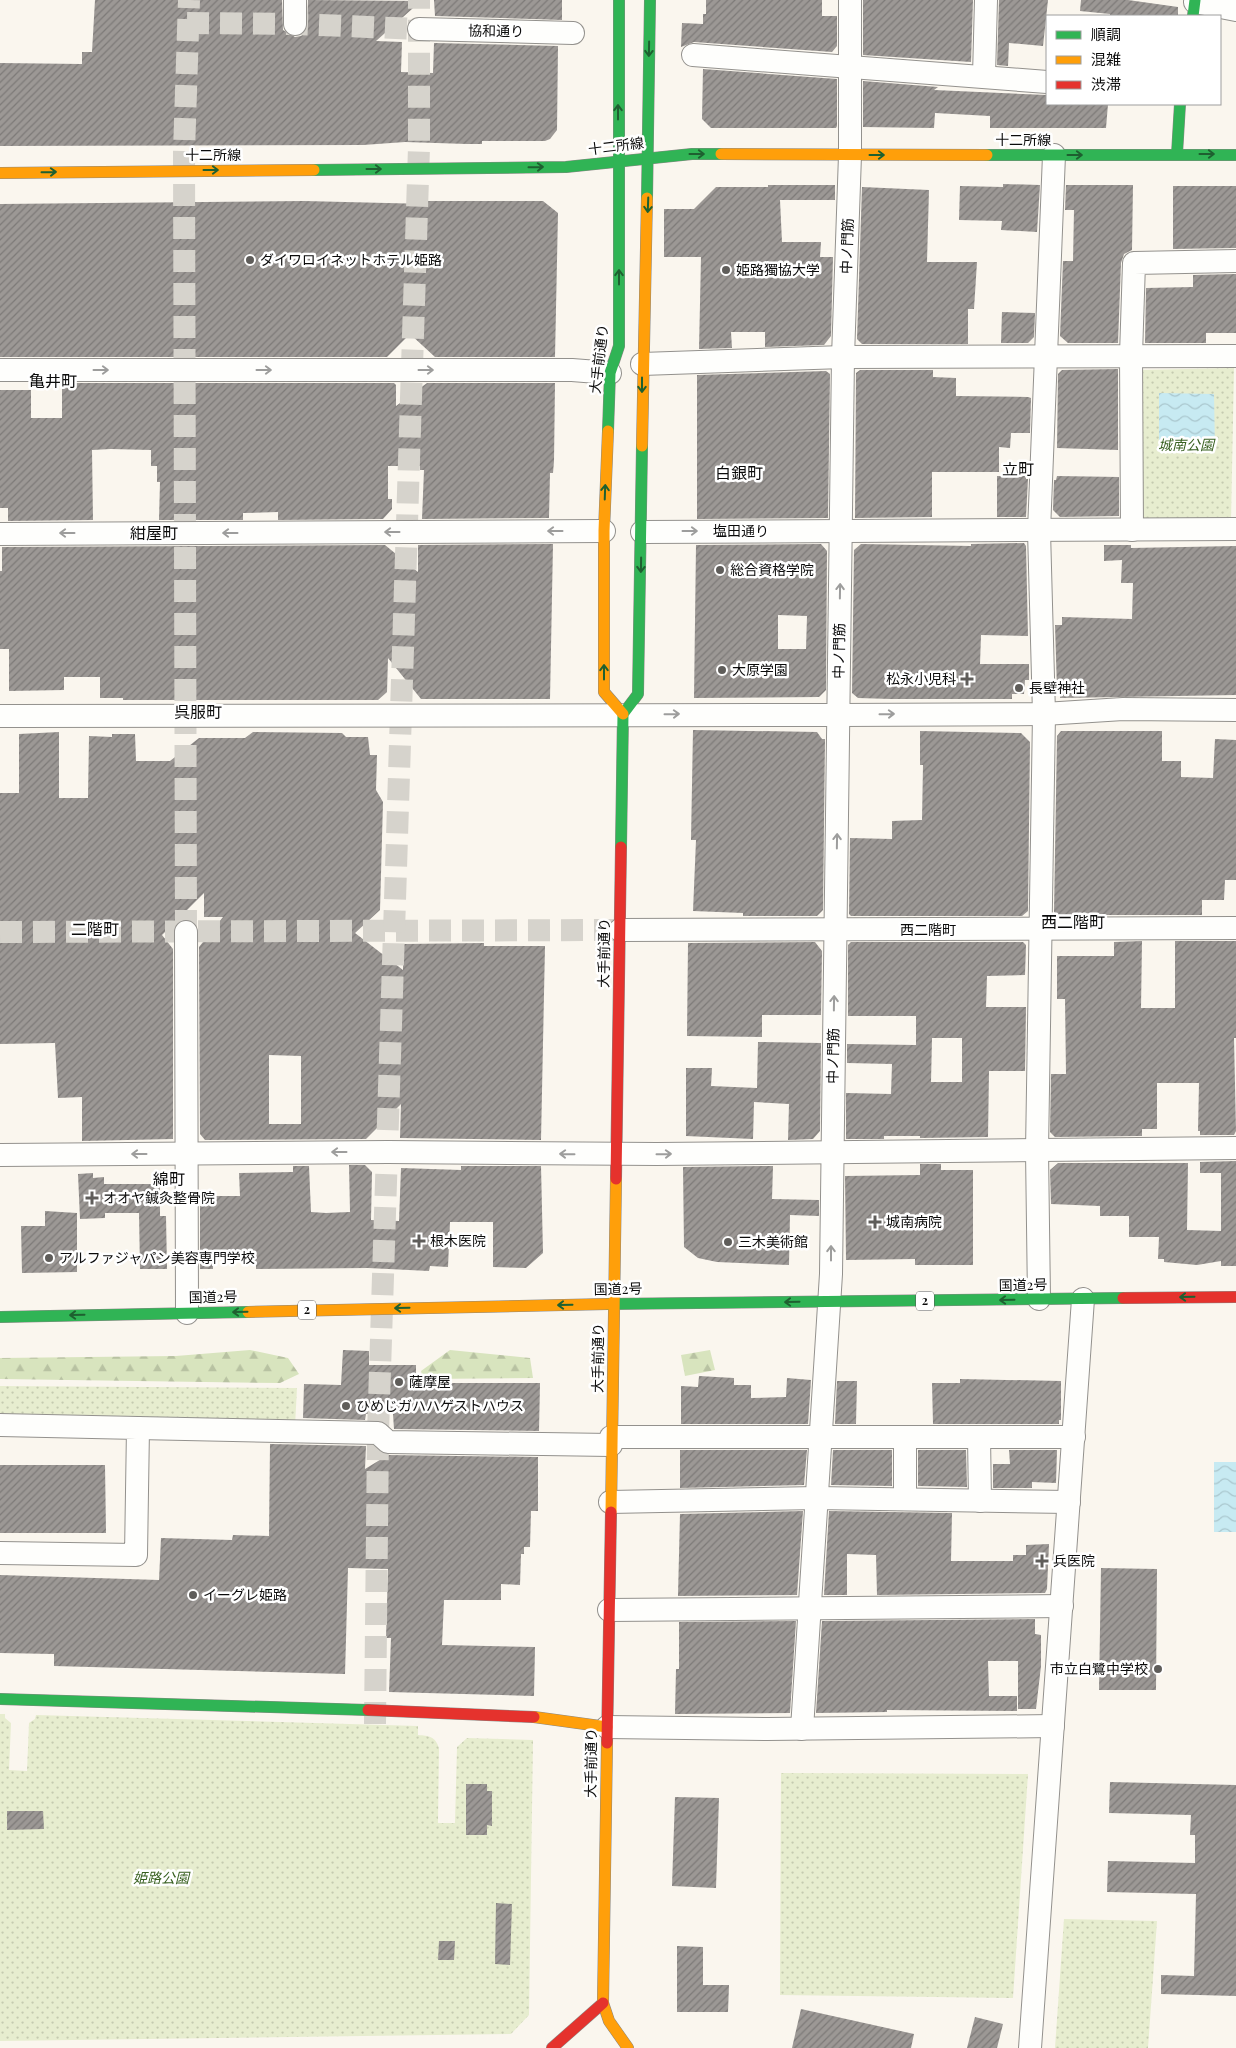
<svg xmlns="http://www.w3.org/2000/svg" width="1236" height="2048" viewBox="0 0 1236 2048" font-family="'Playfair Display','Noto Sans JP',serif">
  <defs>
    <pattern id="forest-firs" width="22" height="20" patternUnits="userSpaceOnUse" patternTransform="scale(1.25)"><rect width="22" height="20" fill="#d8e4be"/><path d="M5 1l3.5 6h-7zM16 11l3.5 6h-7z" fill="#b8c2a2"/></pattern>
    <pattern id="park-dots" width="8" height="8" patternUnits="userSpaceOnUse" patternTransform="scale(1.25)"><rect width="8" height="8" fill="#e7edcf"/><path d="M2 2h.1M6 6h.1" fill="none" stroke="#c5cab0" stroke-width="1.8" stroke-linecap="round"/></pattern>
    <pattern id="water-waves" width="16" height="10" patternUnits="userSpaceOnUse" patternTransform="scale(1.25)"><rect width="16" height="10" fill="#c7eaf2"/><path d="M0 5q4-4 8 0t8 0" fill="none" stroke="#aac7ce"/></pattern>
    <pattern id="building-hatch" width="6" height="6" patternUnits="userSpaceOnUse" patternTransform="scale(1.25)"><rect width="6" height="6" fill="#9c9895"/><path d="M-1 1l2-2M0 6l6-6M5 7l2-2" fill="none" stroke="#7d7a78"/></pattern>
  </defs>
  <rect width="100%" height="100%" fill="#faf6ee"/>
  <g fill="url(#forest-firs)">
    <path d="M250,1350l38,8 11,16 -19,9 -280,-4v-21l176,-2z"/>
    <path d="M450,1350l80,8 3,20 -110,1 -2,-8z"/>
    <path d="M710,1350l5,20 -30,6 -4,-21z"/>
  </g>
  <g fill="url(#park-dots)">
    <path d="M1234,368l-3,153 -91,-1 -1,-150z"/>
    <path d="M0,1386l297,2 -2,38 -295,-11z"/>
    <path d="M0,1714h5v4l6,5 -2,47 18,1 2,-48 6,-4 1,-4 382,11v9c11,1 17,1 21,13l-1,75h17l2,-76 10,-9 66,2 -4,275 -18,19 -511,7z"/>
    <path d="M781,1773l247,1 -15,224 -233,-3z"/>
    <path d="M1064,1919l93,2 -9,127h-93z"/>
  </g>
  <g fill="url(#water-waves)">
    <path d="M1159,393l55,1 1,57h-56z"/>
    <rect x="1214" y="1462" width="22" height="70"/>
  </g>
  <g fill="url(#building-hatch)" fill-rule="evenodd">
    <path d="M95,0h187l1,30 12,7 6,-1 6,-6 1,-30 113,1 -45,40 26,1 -1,30 32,1 1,-30 124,3 -1,84 -7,9 -5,2h-63v3h-15l-62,-2 -42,3 -363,1v-83l82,1v-12h10z"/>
    <path d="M434,0h128v20l-127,-4z"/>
    <path d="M706,0h116v16h15v30l-5,6 -138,-10 -13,5 1,-24 21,1v-10h3z"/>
    <path d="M863,0h110l-2,62 -108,-7z"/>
    <path d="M999,0h49l-5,46 -34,-3 -1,23 -11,-1z"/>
    <path d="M1081,0h47l50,7v9h-68v-2l-30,-3z"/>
    <path d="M703,69l134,10v47l-1,2h-125l-9,-9z"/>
    <path d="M863,81l75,6 -4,3 113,5v9h61l-2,24h-116v-12l-55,-3 -1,15 -71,-1z"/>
    <path d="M1003,184l37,1 -3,47 -36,-2 1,-9 -43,-1 1,-34 43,1z"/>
    <path d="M768,185h67v15h-55l2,42h39l-1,15h13l-2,79 -7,9 -59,2v-15h-34l1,16 -33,1 2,-92h-37v-48h30l22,-22h52z"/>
    <path d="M1066,185h67l-1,65 -8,4 -3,9 -3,80h-50l-8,-7 3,-75h10l1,-51h-9z"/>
    <path d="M1173,186h63v62l-63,1z"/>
    <path d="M862,187l67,3 -2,72h50l-3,47h-6v35h-106l-5,-5z"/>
    <path d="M304,201l124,3v-3h115l15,12 -3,144h-120l-25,-23 -23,23h-387v-153z"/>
    <path d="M1236,274v59h-30v10h-61l1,-55 47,-1v-12z"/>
    <path d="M1002,312l33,1 -1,24 -6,6h-27z"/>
    <path d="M1118,369v81l-61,-2 1,-74 4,-4z"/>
    <path d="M860,370h73v7l23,1v18l72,1 3,1 -1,35h-19l-1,15 -11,-1v25h-67v45l-77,1 1,-145z"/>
    <path d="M826,371l4,3 -2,144 -131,1v-144z"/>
    <path d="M62,383h332l2,2v21l31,-23h128l-1,78 -1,12h-3l-1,45 -127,1 2,-49h-4v-4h-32v33h4v10l-9,10 -105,1v-8l-35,1v7h-84l1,-38h-3v-16h-6v-16l-40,-1 -19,1 1,70 -85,1v-13h-8v-118h31v28h31z"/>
    <path d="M997,476h29v3h2l-2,38h-29z"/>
    <path d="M1057,476l62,1v39l-59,1 -7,-7 1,-30h2z"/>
    <path d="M1024,543l2,3 2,90 -47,-1 -1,29h49v16h-4l-1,14h-12v5h-121l-33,-1 -6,-5 2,-143 7,-6 110,2v-2z"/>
    <path d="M553,544l-3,155h-129l-33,-41 -1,34 -9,8h-255v-2h-23v-21h-36v13l-55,1v-42h-9v-78h2v-24l383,-2 33,27v-27z"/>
    <path d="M821,544l6,7 -1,139 -7,7 -125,1 2,-153zM778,615l29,1 -1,33h-28z"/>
    <path d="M1104,545h27v3l105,-2v149l-176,3v-8h-3l-2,-65h7v-8l70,2 1,-36h-12l1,-23 -18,1z"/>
    <path d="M693,730l124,2 5,7h3l-2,171 -6,6h-74v-3l-50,-2 3,-71h-5z"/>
    <path d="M920,731l101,2 9,9 -2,169 -6,5h-171l-2,-2 1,-76 42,1v-18l30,-1 1,-55h-3z"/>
    <path d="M1061,731h101v30h19v16l32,1 2,-39 21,1v140h-11l-1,20h-22v15h-145l-3,-3 3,-176z"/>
    <path d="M59,732v66h29l1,-62 23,1v-3h23l1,27h34l29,-23h46l8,-6 89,1 4,4h22l2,18h7l-1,35 7,12 -3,108 -25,23 48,37v-26l81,-1v3h61l-4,194 -141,-2 1,-34 -35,35 -161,1 -5,-6 -1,-187 24,-30h-19v-24l-42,42 11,14v190l-91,2v-44l-24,1 -3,-55 -55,1v-251h19v-59zM269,1055l32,1v68h-32z"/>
    <path d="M1142,941l-1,67h34v-67h61v97h-2l2,93 -2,4h-34v-4h-2l1,-48h-42v46h-15v7l-87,1 -5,-5 1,-58h15l-1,-75h-8v-43h57v-14z"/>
    <path d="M815,942l7,9 -1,64h-59v22l-75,-1 1,-93z"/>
    <path d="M851,942h172l3,3 -1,30 -38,1 -1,31h40l-1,64h-36l-1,66 -68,1v-2h-36v3h-38v-46l45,1 1,-30 -45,-1v-19l69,1v-29h-68v-71zM932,1038h30v44h-31z"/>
    <path d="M758,1042l63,1 -1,88 -7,8 -25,1 1,-36 -35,-2 -1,37 -67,-3v-68h26l-1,18 46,2z"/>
    <path d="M1236,1161v105h-15v-5l-24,4 -33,-3v-3h-6l1,-22h-30v-21h-29v-10l-49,-2 -1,-34 8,-7h130l-1,67 34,1v-58h-21v-11z"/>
    <path d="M920,1164h21v6h32v95h-58v-6l-69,1 -1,-84 75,-1z"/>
    <path d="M349,1165h16l7,7 -1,48 28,1 2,-53 60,2v-4h80l2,87 -17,15 -33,-1v-45h-43l-2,45 -18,-1 -1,5 -61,-3 -112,1v-4h-14v-8h-29v12h-13v-73h40l-1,-23 54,-1v-6h16l2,46 15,1 24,-1z"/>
    <path d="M773,1166l-1,33 47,1v16l-29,-1 -1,50 -72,-3 -19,-4 -14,-11 -1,-80z"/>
    <path d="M93,1173v5l11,-1v7h56v32h6l1,53h-27l-1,-56h-34v5l-25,1 -2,-45z"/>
    <path d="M45,1211l32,2v59l-55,1 -1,-47h24z"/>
    <path d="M343,1350l26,1v14h47v18h124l-1,48 -145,-2 -1,-15h-27l-1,6 -62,-2 1,-34 37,1z"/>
    <path d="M699,1376l35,2v7h17v13l35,-1 1,-19 24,2 -3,44h-127v-38l17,1z"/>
    <path d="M960,1379l101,2v39h-2v4h-126l-1,-41h28z"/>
    <path d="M837,1381h20l-1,43h-21z"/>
    <path d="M270,1444l96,2 -1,23 23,-14 150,2v54h-7l-1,36h-6v7h-3l-1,31 -19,-1v16h-57l-2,45 93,2 -1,49 -145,-4 2,-54h-5l2,-69 -40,-1 -3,106 -291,-8v-12l-54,-1v-78l159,5 2,-42 71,2 1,-5 36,1z"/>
    <path d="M680,1450h127l-3,35 -124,3z"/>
    <path d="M833,1450h59v36l-61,-1z"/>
    <path d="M918,1450h48l1,37 -49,-1z"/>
    <path d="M1009,1450h48l-1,33 -24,-1v6h-39v-24h17z"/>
    <path d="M0,1465h105l1,68h-106z"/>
    <path d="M803,1511l-6,84 -119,1 2,-82z"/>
    <path d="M829,1511l123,2 -1,48h62v-6h13v-10l23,-1 -2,45 -2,4 -168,2 -1,-40 -29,-1v41h-23z"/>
    <path d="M1101,1568l56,1 -1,121h-57z"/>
    <path d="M1035,1619v15l6,1v31l-5,43h-18v-48h-30l1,35h28v15l-130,-1v2l-71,1 6,-92z"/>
    <path d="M796,1621l-6,92 -115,1 1,-45h3v-47z"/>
    <path d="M1110,1782l126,3v211l-75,-2v-19l33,1 2,-82 -89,-2 1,-31 87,2v-28h-5l1,-20 -82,-2z"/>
    <path d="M466,1784h21v7h5v35l-5,-1v10h-21z"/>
    <path d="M675,1797l44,1 -3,90 -44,-2z"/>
    <path d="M7,1811h36l1,18 -37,1z"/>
    <path d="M496,1903l16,1 -2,61 -15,-1z"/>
    <path d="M439,1941h16l-1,19h-16z"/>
    <path d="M677,1946l26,1v38h26l-1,27h-51z"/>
    <path d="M801,2009l113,25 -3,14h-119z"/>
    <path d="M975,2017l28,7 -6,24h-30z"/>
  </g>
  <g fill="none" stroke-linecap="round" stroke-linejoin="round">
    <g stroke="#d6d3cc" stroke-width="22" stroke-dasharray="22 11" stroke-linecap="butt">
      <path d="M187,23l108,1 124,5"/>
      <path d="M0,932l620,-2"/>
      <path d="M186,932l-2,-780 5,-152"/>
      <path d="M375,1724l3,-291 41,-1286v-147"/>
    </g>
    <defs>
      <g id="street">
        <path d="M1195,2l41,8"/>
        <path d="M295,24v-24"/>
        <path d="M419,29l154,4"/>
        <path d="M693,55l354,27"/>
        <path d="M984,76l2,-76"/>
        <path d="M642,364l201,-7 393,-1"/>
        <path d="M0,370h572l38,3"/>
        <path d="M1132,530l-1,-175 3,-92 102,-2"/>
        <path d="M642,532l594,-3"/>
        <path d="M0,534l604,-3"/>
        <path d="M0,716l838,-1 206,-1 79,-5 113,1"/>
        <path d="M620,930l616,-2"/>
        <path d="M186,932l1,381"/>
        <path d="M0,1155l388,-3 269,2 579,-6"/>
        <path d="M1039,1299l-2,-148 7,-437 -5,-183 15,-376"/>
        <path d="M0,1425l138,3 -2,127 -136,-2"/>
        <path d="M138,1428l240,5 10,9 223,3"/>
        <path d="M611,1437h463"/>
        <path d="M979,1437l1,64"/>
        <path d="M905,1499v-62"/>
        <path d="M610,1502l207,-4 252,4"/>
        <path d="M609,1610l453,-4"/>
        <path d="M607,1727l160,2 286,-3"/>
        <path d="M802,1729l29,-455 12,-917 7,-202v-155"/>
        <path d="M1030,2048l53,-749"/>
      </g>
      <g id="fast">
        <path d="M1193,16l2,-16"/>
        <path d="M1177,154l3,-50"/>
        <path d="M987,155h249"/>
        <path d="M314,170l252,-3 126,-13h29"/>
        <path d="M647,198l3,-198"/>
        <path d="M608,431l2,-58 9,-27v-346"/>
        <path d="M621,847l2,-133 15,-20 4,-248"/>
        <path d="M608,1304l515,-6"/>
        <path d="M0,1317l248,-5"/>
        <path d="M0,1699l368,11"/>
      </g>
      <g id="slow">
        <path d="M721,154l266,1"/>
        <path d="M0,173l314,-3"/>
        <path d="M608,431l-4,100v161l19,22"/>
        <path d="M642,446l5,-248"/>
        <path d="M248,1312l360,-8"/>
        <path d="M611,1512l5,-333"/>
        <path d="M534,1717l73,10"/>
        <path d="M607,1743l-4,260 6,18 19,27"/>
      </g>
      <g id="jam">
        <path d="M616,1179l5,-332"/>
        <path d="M1123,1298l113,-1"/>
        <path d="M368,1710l166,7"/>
        <path d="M607,1743l4,-231"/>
        <path d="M552,2048l51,-45"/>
      </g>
    </defs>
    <use href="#street" stroke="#93918d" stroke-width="24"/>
    <use href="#fast" stroke="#898784" stroke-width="12"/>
    <use href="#slow" stroke="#898784" stroke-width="12"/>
    <use href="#jam" stroke="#898784" stroke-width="12"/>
    <use href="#street" stroke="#fefefc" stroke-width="22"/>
    <use href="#fast" stroke="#30b455" stroke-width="11"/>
    <use href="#slow" stroke="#ff9f0a" stroke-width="11"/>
    <use href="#jam" stroke="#e5322d" stroke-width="11"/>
  </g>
  <defs><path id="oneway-shaft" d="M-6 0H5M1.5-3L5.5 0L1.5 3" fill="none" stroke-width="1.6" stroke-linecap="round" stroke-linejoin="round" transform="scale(1.25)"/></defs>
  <g stroke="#1e6030">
    <use href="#oneway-shaft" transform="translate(649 49) rotate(91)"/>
    <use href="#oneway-shaft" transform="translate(618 112) rotate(-90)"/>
    <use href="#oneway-shaft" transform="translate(697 154)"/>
    <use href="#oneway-shaft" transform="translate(1207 154)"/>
    <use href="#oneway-shaft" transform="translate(877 155)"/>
    <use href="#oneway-shaft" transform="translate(1075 155)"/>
    <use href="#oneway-shaft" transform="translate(536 167) rotate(-1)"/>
    <use href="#oneway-shaft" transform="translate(374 169)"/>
    <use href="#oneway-shaft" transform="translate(211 170)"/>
    <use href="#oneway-shaft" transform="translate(49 172) rotate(-1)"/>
    <use href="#oneway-shaft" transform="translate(648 205) rotate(92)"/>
    <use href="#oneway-shaft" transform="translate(619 277) rotate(-90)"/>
    <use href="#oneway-shaft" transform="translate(642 385) rotate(90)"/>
    <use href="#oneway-shaft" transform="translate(605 492) rotate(-88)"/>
    <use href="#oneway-shaft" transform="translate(641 565) rotate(91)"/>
    <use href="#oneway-shaft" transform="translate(604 672) rotate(-90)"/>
    <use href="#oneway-shaft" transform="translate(1187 1297) rotate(179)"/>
    <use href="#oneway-shaft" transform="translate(1007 1300) rotate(179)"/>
    <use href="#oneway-shaft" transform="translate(792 1302) rotate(179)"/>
    <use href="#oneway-shaft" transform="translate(565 1305) rotate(179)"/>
    <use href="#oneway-shaft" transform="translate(402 1308) rotate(179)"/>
    <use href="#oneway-shaft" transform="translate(240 1312) rotate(179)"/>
    <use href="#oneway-shaft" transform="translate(77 1315) rotate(179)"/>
  </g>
  <g stroke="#9d9d9c">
    <use href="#oneway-shaft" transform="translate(101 370)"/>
    <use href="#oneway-shaft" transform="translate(264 370)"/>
    <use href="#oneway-shaft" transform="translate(426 370)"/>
    <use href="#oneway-shaft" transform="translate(555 531) rotate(180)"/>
    <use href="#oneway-shaft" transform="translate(690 531)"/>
    <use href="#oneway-shaft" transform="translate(392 532) rotate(180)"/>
    <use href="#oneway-shaft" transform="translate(67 533) rotate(180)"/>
    <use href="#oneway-shaft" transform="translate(230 533) rotate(180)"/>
    <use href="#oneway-shaft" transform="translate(840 591) rotate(-89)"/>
    <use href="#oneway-shaft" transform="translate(672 714) rotate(-1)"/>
    <use href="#oneway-shaft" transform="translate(887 714) rotate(-1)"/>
    <use href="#oneway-shaft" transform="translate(837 841) rotate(-89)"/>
    <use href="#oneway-shaft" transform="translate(834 1003) rotate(-89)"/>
    <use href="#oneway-shaft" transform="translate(339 1152) rotate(180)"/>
    <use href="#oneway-shaft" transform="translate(139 1154) rotate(180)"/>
    <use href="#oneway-shaft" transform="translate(567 1154) rotate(-179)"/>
    <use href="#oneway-shaft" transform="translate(664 1154) rotate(-1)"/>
    <use href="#oneway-shaft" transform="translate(831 1253) rotate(-90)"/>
  </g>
  <g fill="#5f5d5a" stroke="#fff" stroke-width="2">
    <circle cx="250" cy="260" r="5"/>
    <circle cx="726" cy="270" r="5"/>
    <circle cx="720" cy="570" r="5"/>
    <circle cx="722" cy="670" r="5"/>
    <path d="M964.5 671.5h5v5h5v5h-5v5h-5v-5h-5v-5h5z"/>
    <circle cx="1019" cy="688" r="5"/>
    <path d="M89.5 1190.5h5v5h5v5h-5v5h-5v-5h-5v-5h5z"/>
    <path d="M872.5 1214.5h5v5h5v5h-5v5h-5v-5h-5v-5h5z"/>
    <path d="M416.5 1233.5h5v5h5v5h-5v5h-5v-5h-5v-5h5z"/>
    <circle cx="728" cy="1242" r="5"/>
    <circle cx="49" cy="1258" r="5"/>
    <circle cx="399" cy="1382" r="5"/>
    <circle cx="346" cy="1406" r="5"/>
    <path d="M1039.5 1553.5h5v5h5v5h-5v5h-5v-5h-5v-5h5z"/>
    <circle cx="193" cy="1595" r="5"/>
    <circle cx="1158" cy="1669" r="5"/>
  </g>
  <g text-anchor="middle" stroke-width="5" stroke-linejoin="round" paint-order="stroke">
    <g fill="#fff" stroke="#545454" stroke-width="1">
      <rect x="916" y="1291.5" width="18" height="19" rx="4"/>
      <rect x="298" y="1300.5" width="18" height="19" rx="4"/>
    </g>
    <g font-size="12" font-weight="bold" fill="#0b0b0b">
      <text x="925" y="1305">2</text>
      <text x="307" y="1314">2</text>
    </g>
    <g font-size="14" fill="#0b0b0b" stroke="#fff">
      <text transform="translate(496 31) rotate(1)" y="5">協和通り</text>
      <text x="1023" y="145">十二所線</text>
      <text transform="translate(616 146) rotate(-7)" y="5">十二所線</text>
      <text x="213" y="160">十二所線</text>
      <text transform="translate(847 246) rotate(-88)" y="5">中ノ門筋</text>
      <text transform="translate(599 359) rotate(-83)" y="5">大手前通り</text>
      <text x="741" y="536">塩田通り</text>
      <text transform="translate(839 651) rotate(-89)" y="5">中ノ門筋</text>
      <text x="928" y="935">西二階町</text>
      <text transform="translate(604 953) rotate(-89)" y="5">大手前通り</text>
      <text transform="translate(833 1056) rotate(-89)" y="5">中ノ門筋</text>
      <text transform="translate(1023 1285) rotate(-1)" y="5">国道2号</text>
      <text transform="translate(618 1289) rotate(-1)" y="5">国道2号</text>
      <text transform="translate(213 1297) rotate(-1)" y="5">国道2号</text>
      <text transform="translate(598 1358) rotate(-89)" y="5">大手前通り</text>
      <text transform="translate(591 1763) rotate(-89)" y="5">大手前通り</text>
    </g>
    <g font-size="14" fill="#0b0b0b" stroke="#fff" text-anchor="start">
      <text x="260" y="265">ダイワロイネットホテル姫路</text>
      <text x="736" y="275">姫路獨協大学</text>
      <text x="730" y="575">総合資格学院</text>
      <text x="732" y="675">大原学園</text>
      <text x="956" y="684" text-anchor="end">松永小児科</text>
      <text x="1029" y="693">長壁神社</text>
      <text x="103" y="1203">オオヤ鍼灸整骨院</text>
      <text x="886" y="1227">城南病院</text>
      <text x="430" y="1246">根木医院</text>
      <text x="738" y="1247">三木美術館</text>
      <text x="59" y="1263">アルファジャパン美容専門学校</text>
      <text x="409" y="1387">薩摩屋</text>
      <text x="356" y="1411">ひめじガハハゲストハウス</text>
      <text x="1053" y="1566">兵医院</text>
      <text x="203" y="1600">イーグレ姫路</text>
      <text x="1148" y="1674" text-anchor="end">市立白鷺中学校</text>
    </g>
    <g font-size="14" font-style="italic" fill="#375f1f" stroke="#fff">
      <text x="1186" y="450">城南公園</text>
      <text x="161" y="1883">姫路公園</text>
    </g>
    <g font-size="16" fill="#0b0b0b" stroke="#fff">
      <text x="53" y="387">亀井町</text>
      <text x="1018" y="475">立町</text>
      <text x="739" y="479">白銀町</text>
      <text x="154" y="539">紺屋町</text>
      <text x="198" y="718">呉服町</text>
      <text x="1073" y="928">西二階町</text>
      <text x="95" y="935">二階町</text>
      <text x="169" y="1185">綿町</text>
    </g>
  </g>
  <rect x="1046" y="15" width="175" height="90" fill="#ffffff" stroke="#9d9d9d"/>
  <rect x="1056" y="31" width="25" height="8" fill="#30b455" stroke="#9d9d9d"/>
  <text x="1091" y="40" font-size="15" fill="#0b0b0b">順調</text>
  <rect x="1056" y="56" width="25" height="8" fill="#ff9f0a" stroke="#9d9d9d"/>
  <text x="1091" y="65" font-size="15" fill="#0b0b0b">混雑</text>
  <rect x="1056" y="81" width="25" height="8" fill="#e5322d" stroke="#9d9d9d"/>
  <text x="1091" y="90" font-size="15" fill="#0b0b0b">渋滞</text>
</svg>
